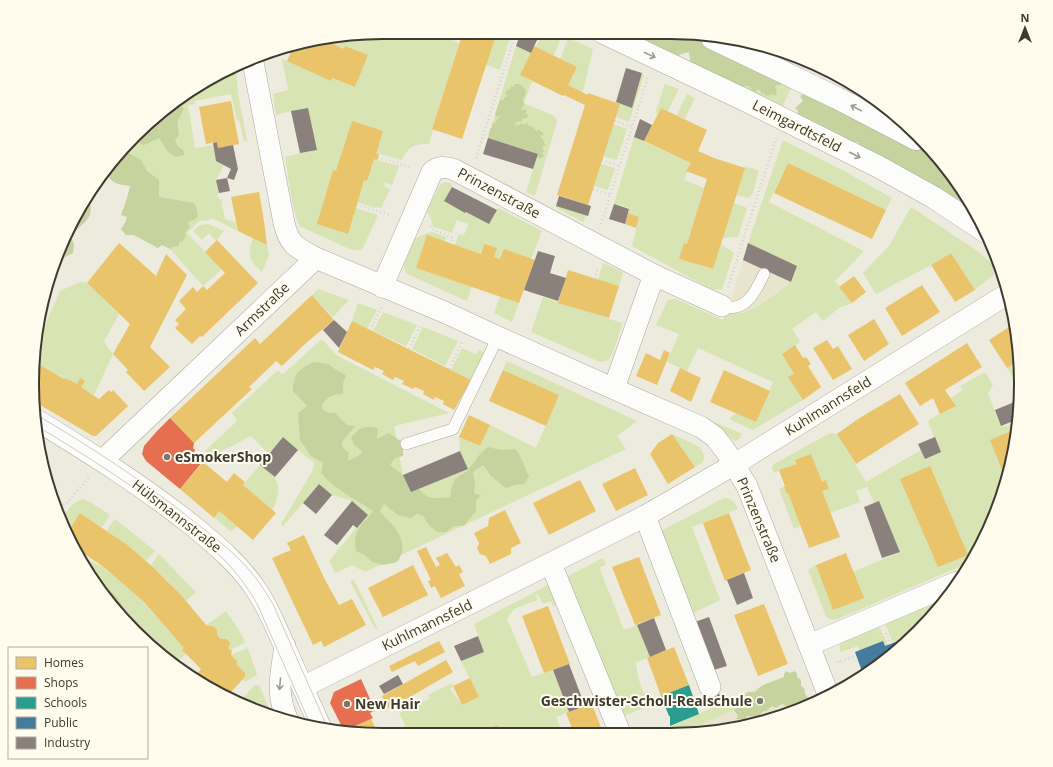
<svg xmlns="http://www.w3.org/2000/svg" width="1053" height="767" viewBox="0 0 1053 767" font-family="'Open Sans',sans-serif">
  <rect width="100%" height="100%" fill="#edebde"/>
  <g fill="#e8e4ce">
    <path d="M743,260l48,22 -15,12 -29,18 -7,2 -13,-1z"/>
    <path d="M784,677l12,33 -80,22h-52l10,-7z"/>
  </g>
  <g fill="#d8e4b3">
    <path d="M383,32h53l23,11 -27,86 10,4 -9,-3 -4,14c-15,0 -20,2 -27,16l-23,-6 -2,6 22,6 -7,19 -7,-3 -1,4 6,3 -9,19 -4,-1 -1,1 -19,-6 -1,6 22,7 -15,33 -3,2h-8l-51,-23c-9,-12 -13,-54 -16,-70l15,-4 -9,-42 -15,4 -3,-21 15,-4 -6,-31 73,28 12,-32 -19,-8 -4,2 -19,-9z"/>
    <path d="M475,32h37l-12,38 -14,-5z"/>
    <path d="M543,32h14l5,2 -8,22 -18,-9z"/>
    <path d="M568,38l25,11 -10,43 -15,-7 9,-18 -17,-8z"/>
    <path d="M516,46l15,7 -11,22 12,6 -8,22 28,12 3,2 2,5 -22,74 -9,-4 12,-38 -50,-16z"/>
    <path d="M236,69l2,24 9,48h-3l-5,-21 -2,1 -6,-27 -37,7 1,3 -7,1 7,43 18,-3 3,16 8,4 -8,15 3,13 -2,3 5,5v5l3,13 11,4 2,8 -26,-13 -2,2 -11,1 -12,12 35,36 -19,17 -32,-36 -42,-26 18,-40 -28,-32 69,-61z"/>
    <path d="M642,74l2,1 -15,47 -13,-5 4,-13 -4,-2 16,5z"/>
    <path d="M782,82l10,4 -9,20 -40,-19 6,-2c6,6 16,9 24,9l3,-4 -1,-3z"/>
    <path d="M665,84l14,5 -11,22 -7,-3 -4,7 -1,-5z"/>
    <path d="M687,94l8,4 -10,21 -8,-4z"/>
    <path d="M613,124l14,5 -10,31 -14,-4z"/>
    <path d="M634,137l57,26 -5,7 2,1 -4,9 20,8 -17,56 -8,15 33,10 9,-25 13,9 -12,36 -8,1 -7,-3 -75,-41 7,-29 -11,-4 1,-5 -15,-4z"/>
    <path d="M783,140l61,31 48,27 -6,12 -98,-47 -19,39 95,49 -29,30 17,22 -13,5 -16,13 -7,-9 -24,17 8,13 -18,12 12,20 -5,3 14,23 -50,30 -24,-11 7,-6 20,9 17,-40 -75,-34 -11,23 -20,-9 12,-28 -23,-9 12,-25 8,-1 47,21 3,-7 14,1 16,-7 20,-13 15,-12 6,-16 -49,-23z"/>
    <path d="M601,164l14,4 -7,22 -14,-4z"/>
    <path d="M745,166l14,5 -6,22 -4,5 -13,-3z"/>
    <path d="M446,182l7,2 -9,17 21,12 2,-1 22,12 9,-16 44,23 -11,28h-31l-6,-2 -10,-13 -3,10 -26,-9 4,-11 5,1 4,-11 -11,-4 -5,13 -18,-6 -7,-16 13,-26z"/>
    <path d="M734,203l13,5 -9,29 -16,1z"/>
    <path d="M556,206l30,9 -3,7 -28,-15z"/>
    <path d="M911,207l68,45 14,13 1,9 -19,16 -24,-37 -20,12 -55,29 -13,-21 26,-27z"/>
    <path d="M208,224l16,7 -8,10 -7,-8 -7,7 -8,-8v-2l6,-5z"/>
    <path d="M433,232l13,5 -1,4 -29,27 56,19 -5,14 -60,-27 -3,-5v-4l11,-27 13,-5z"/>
    <path d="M253,238l14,7 2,10 -7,17c-14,-12 -15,-17 -9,-34z"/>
    <path d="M603,263l20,9 -4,14 -21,-6z"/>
    <path d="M80,282l7,1 32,31 -15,28 9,12 -19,41 -59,-33v-14l25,-57z"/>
    <path d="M318,289l31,11 -16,17 -21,-22z"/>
    <path d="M500,296l19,7 -7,19 -18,-9z"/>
    <path d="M543,297l79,26c-2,8 -8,33 -14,37 -4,2 -7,2 -10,1l-67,-29z"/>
    <path d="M358,303l19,7 -10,19 -15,-8z"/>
    <path d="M383,312l34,13 -11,21 -33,-15z"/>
    <path d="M423,327l35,14 -13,25 -33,-17z"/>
    <path d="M322,339l14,16 113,58 -55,13 9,49 8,17 57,-23 -8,-19 -1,-13 21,9 10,-21 46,23 23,-53 -56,-25 4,-9 130,60 -20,15 9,13 -261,123 -13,-7 -17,8 -6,-12 38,-46 -15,-14 -20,-6 -13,-11 -36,42 -2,-2 32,-54 1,-7 -31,-26 -14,17 -18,-18 -41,21 -5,-6 32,-30 -5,-8 46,-43 4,5z"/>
    <path d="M462,348l14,6 3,-4 8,4 -16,26 -20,-10z"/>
    <path d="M1020,360v20l-4,1 -9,-13z"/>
    <path d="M985,372l8,13 -5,9 13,32 1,1 16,-5v7l-16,67 -28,63 -1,2 -135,58c-5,1 -8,1 -12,-3l-18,-46 8,-5 37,7 47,-20 -21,-50 -5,1 -7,-16 -11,4 4,11 -30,11 -36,16 -15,-40 6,-3 -6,-15 -5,2 -2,-5 2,-4 56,-31 7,1 29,48 55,-32 4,8 15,-6 -12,-30 2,-3 26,-13 -5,-8 12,-8 -3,-4z"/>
    <path d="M712,421l28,12 2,1 -2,4 -5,3 -2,-1z"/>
    <path d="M672,434l28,13 4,9 -1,6 -8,5z"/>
    <path d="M260,465c4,3 12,8 15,13 6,10 3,23 -3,32l-29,-25z"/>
    <path d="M724,498c8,0 11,4 14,11l-46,18 28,73 -31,15 -30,-83z"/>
    <path d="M83,499l7,3 20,13 -8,12 -22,-14 -13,20 -7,-13c6,-7 13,-19 23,-21z"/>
    <path d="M219,511l18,15 -6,6 -17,-15z"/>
    <path d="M115,519l40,32 -9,10 -39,-31z"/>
    <path d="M159,554l37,38 -10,9 -20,-22 -15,-14z"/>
    <path d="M81,557l24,11 31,26 48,54 2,6 -11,10 -23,-16 -47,-50z"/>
    <path d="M603,558l3,7 -6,2 1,5 23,58 13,-5 13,32 -14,5c1,10 3,23 9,32 3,4 6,5 8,11l-30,11 -57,-139z"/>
    <path d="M354,580l22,45 1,3 -1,2 -26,-49z"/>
    <path d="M552,583l8,18 -7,6 -2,-6 -8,3 -5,-10 -2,1 1,5 -23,9 -7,10 25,58 21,-7 16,42 -13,5 6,16h-62l-4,-8 -20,8 -62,1 -2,-5 -4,2 -9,-18 30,-14 -1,-4 24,-12 1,3 -3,3 12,16 17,-8 -18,-36 23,-9 -10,-28z"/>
    <path d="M946,598l-12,17 -50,47 -21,12 -8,-22 5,-2 -2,-4 -17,6 -2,-5 3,-5 37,-16 9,19 5,-2 -8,-20z"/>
    <path d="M226,611l13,19 6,13 -15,7 -1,-1 1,-2v-5l-4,-3h-5l-4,-4v-5l-11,-5z"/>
    <path d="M248,648l9,27 -12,7 -2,-3 2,-2v-4l-8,-8v-4l-6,-6z"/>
    <path d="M255,684l4,1 1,2 12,28 -33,-12z"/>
    <path d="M748,692l-6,8 -8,5 3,3 -3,2 -52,22h-18l10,-7z"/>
  </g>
  <g fill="#c6d39e">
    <path d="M615,32h55l13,2 2,3 9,-2 37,5 51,42 -2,4 -3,-1 -2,2 2,2 -1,1 1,4 -3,2 -1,-2 -7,2 -2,-3 -3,1v-2l-2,-2 -5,2 -5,-6h-4l-3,2 -54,-19 2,-10 -1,-7 -8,2 -9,7z"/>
    <path d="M514,84h5l3,2 1,-1v3l3,2 -1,6 -2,2 1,7 -3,4 2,1 2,-1 2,2 -2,2 3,2 -1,3 -5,1v2l-6,1 -1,4 1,1 1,-3 2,2 2,-3 3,2 3,-2 2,3h3v2l1,-1 3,4 3,-1 4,3v3l-3,-1 1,3 2,1 1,4 2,2 -4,2 2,4 -2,2 2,3 -4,3 -2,-2v-3l-50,-16 2,-9 2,-2v-3l1,-2 1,2 1,-1 2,-4 4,-2 -2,-1 -2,1 -2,-3 5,-14h4v-2l3,-2 -2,-3 3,-4 2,1 1,-5 2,2 2,-1z"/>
    <path d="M805,93l74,18 4,-2 65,60 34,55 -92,-64 -4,3 -27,-15 -1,-6h-2l-2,2 -57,-28 1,-5 -3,-3 8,-7 -3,-5 3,-2z"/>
    <path d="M176,102l5,2 3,5 -7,13 2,13 -4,5 2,5 6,5 1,5 -8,2 -8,-5 -9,-14c-6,2 -11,7 -17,7l-7,-7 8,-7 3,1 6,-1 4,-9 9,-6 -1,-4z"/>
    <path d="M123,148l4,4 14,8 6,11 12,9v17l35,6 3,6 1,8 -4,3 -5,1 -1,3 2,2 -5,7 1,3 -4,6h-3v4l-7,1 -1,2 -9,-4 -4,3 -24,-13h-8l-5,-6 4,-6 2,-6 -6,-2 6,-17 3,-12c-13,-2 -19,-2 -24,-15l13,-19z"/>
    <path d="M88,198c9,21 -6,25 -18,38l4,8 -1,9 -15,8 10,-33z"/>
    <path d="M314,362l15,2c4,6 12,7 17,12l-3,7v11c-10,0 -16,3 -21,11v4l6,4h7l12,12 8,1 -13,16v5l7,6 -1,8 8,-4 7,-5 -9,-7 -3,-7c9,-11 13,-13 27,-10l-1,11 12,-6 14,10v13l-8,2 -5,7c6,5 12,9 17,13 19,16 15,23 43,19l1,-8 4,-10 12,-8 8,-10 5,-7 8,-7 13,3 14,-1c7,8 9,17 14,27l-5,8 -9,1 -9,3 -15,-12 -8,-11 -10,7 2,12 -1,10 7,1 -5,6v10l-12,15h-10l-8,6h-9l-8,-7 -6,-9 -6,-2 -6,4 -13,-3 -14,-11 -4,8c13,13 32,30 17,50l-14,3 -11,-3 -7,-7 -9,-4c-4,-21 5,-24 17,-40 -17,-12 -38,-21 -52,-38l2,-10 -12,-7 -11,-16 -2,-27 9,-7 -14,-15c0,-17 6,-22 21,-29z"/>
    <path d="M108,590c9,5 18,18 18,30l-21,-22 -4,-6z"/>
    <path d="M786,671l4,2 5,-2 2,3v3l4,3v6l3,2 1,6 4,5 -2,5 2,1 -5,3 -12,3v-1l-7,-4 -1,-2 -5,1 -2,3 -5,-2 -6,5h-3l-5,6 -11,-1 -3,4 -8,-1 2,-3 -4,-6 3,-2 -3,-3c4,-5 9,-7 14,-13h7l6,-6 23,-9v-3z"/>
  </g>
  <g fill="#e9c46a">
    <path d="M463,32h12l20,6 -33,101 -30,-10z"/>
    <path d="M325,40l19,9 1,-3 23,9 -13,32 -23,-9 -1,3 -44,-20 8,-17z"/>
    <path d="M534,46l43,21 -9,18 20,10v-2l32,11 -32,101 -31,-10 28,-90 -21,-10 -1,1 -43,-21z"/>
    <path d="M231,101l8,43 -21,4 -1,-6 -11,2 -7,-37z"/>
    <path d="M661,108l46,22 -9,21 16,7 31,10 -32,101 -34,-10 5,-16 3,1 20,-65 -21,-8 5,-8 -47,-22z"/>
    <path d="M352,121l31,10 -7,23h3l-2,6 -3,-1 -7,22 -3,-1 -16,54 -31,-10 16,-54 3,1z"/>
    <path d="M788,163l98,47 -14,29 -98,-46z"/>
    <path d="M259,192l5,29 3,24 -29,-14 -7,-34z"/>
    <path d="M628,213l11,4 -3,11 -11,-4z"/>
    <path d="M427,235l54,19 3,-10 13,4 -3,9 6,2 4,-10 31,11 -16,43 -103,-35z"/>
    <path d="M217,240l41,43 -56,54 -2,-1 -8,8 -17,-16 4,-4 -4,-4 11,-11 -7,-8 14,-14 4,5 6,-6 4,4 18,-17 -20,-21z"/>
    <path d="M119,243l37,33 10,-22 21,21 -37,72 20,20 -26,24 -18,-19 2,-2 -15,-16 17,-30 -43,-41z"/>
    <path d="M951,253l24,37 -20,12 -24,-37z"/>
    <path d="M568,270l51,16 -10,32 -51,-15z"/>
    <path d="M854,276l12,16 -14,11 -13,-16z"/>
    <path d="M922,285l18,27 -38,24 -17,-28z"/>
    <path d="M312,295l22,25 -28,23 -24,23 -6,-5 -27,26 3,2 -58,54 -24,-25 85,-80 5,6z"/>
    <path d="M874,319l15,25 -25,17 -16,-26z"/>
    <path d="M352,321l119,59 -17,30 -11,-6 1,-3 -9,-4 -1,3 -11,-6 1,-3 -9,-4 -2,2 -11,-5 2,-3 -9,-4 -2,3 -11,-6 2,-3 -9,-4 -2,3 -35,-18z"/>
    <path d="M1014,324l6,36 -13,8 -18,-28z"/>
    <path d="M827,340l6,9 5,-3 14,23 -19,11 -20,-32z"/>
    <path d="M967,343l15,24 -37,23 11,16 -16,8 -7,-16 -13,8 -15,-23z"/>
    <path d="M795,345l8,13 3,-1 5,7 -3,2 13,21 -18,13 -15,-23 6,-3 -12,-20z"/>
    <path d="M664,350l6,3 -13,32 -21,-9 10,-23 14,7z"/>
    <path d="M35,362l29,17 1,-1 12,6 3,-6 5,3 -4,6 18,12 10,-9 2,2 2,-2 15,16 -32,30h-3l-58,-34z"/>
    <path d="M680,368l21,10 -10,24 -21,-11z"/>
    <path d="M503,370l56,25 -13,31 -57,-25z"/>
    <path d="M724,370l46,21 -14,31 -46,-20z"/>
    <path d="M900,394l19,30 -63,40 -19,-30 21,-15z"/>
    <path d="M469,415l21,10 -10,21 -21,-9z"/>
    <path d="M1018,428v1l-12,50 -16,-39z"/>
    <path d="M672,434l23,33 -27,17 -18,-30 8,-11z"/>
    <path d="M811,454l11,28 4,-2 3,9 -7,2 18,46 -31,11 -21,-55 -1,1 -3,-7 1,-1 -6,-16 18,-6 -2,-4z"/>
    <path d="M203,462l24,20 7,-9 11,9 -2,3 33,28 -23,27 -34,-29 -5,7 -34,-29z"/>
    <path d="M930,466l38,89 -30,12 -38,-88z"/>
    <path d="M635,468l13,27 -32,16 -14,-27z"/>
    <path d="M580,480l16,31 -47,24 -16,-32z"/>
    <path d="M505,510l16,33 -10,5v6l-21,10 -4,-8 -6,-2 -3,-5 2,-6 -5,-10 14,-7 1,-8z"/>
    <path d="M80,513l46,31 28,24 27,27 26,31h6l4,4v5l4,4h5l4,3 -1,7 3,2 -1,4 6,6v4l8,8v4l-15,16 -1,6 -18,-11 1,-1 -14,-14 3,-4 -19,-19 2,-2 -41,-47 -38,-33 -29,-20 -9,-15z"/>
    <path d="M729,513l22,57 -26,11 -22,-58z"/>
    <path d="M304,535l21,45 14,25 13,-6 14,26 -42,22 -3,-6 -8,4 -41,-87 19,-8 -4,-7z"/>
    <path d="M426,547l10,20 4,-2 -4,-7 11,-5 9,14 3,-2 4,7 -4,2 6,12 -24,12 -6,-12 -4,2 -3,-7 3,-1 -14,-29z"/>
    <path d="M846,553l18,45 -31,12 -17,-45z"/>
    <path d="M639,557l22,58 -26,10 -23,-58z"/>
    <path d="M413,565l15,30 -45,22 -15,-29z"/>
    <path d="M764,604l24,60 -30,12 -24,-61z"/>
    <path d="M548,606l22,58 -26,9 -22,-57z"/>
    <path d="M439,641l6,11 -27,14 -3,-5 -23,11 -3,-6z"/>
    <path d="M674,647l15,38 -28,11 -14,-38z"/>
    <path d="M446,660l7,12 -64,37 -7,-13z"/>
    <path d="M470,678l9,19 -17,8 -9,-19z"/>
    <path d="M592,704l11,29h-29l-8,-20z"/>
    <path d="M371,719l7,15h-18l-16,-3z"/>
    <path d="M497,725l3,8h-24z"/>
  </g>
  <g fill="#e76f51">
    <path d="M170,418l24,25 -1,5 2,2 -1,2 9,9 -23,28 -34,-28 -4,-7 2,-8 13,-15z"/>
    <path d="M361,679l14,31 -5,3 3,5 -29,13 -14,-28 4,-11z"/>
  </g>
  <path fill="#2a9d8f" d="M689,685l10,29 -29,12v-10h-1l-8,-20z"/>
  <path fill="#457b9d" d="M912,636l-28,26 -21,12 -8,-22 28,-11 2,5z"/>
  <g fill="#8a817c">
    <path d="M521,32h3l14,6 -7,15 -15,-7z"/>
    <path d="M626,68l16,5 -10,35 -16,-6z"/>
    <path d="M308,108l9,42 -17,3 -9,-42z"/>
    <path d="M640,119l12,6 -8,16 -10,-4z"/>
    <path d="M488,138l50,16 -5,15 -50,-15z"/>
    <path d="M217,142l1,6 15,-3 5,24 -4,11 -7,-2 4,-9 -15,-8 -3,-18z"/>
    <path d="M227,178l3,13 -11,2 -3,-13z"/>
    <path d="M452,187l45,23 -8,14 -23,-12 -1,1 -21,-12z"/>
    <path d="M559,196l32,10 -3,10 -32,-10z"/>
    <path d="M614,204l15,5 -4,15 -16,-5z"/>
    <path d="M748,243l49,23 -6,16 -48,-22z"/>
    <path d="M538,251l17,5 -5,17 16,5 -8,23 -34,-11z"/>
    <path d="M334,320l13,12 -8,16 -16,-18z"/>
    <path d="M1019,400l-1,19 -17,7 -6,-16z"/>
    <path d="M283,437l15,13 -23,27 -15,-12z"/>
    <path d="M935,437l6,15 -16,7 -7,-15z"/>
    <path d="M460,451l8,18 -57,23 -8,-17z"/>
    <path d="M319,484l13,11 -16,19 -13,-11z"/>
    <path d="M352,501l16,14 -11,13 -4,-3 -16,20 -13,-10z"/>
    <path d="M879,501l21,51 -18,6 -18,-51z"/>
    <path d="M744,573l9,25 -16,7 -10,-25z"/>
    <path d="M709,617l18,49 -17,5 -18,-48z"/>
    <path d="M654,618l12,32 -16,7 -13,-32z"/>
    <path d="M478,636l6,16 -23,9 -7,-15z"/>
    <path d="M569,664l16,42 -16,6 -16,-42z"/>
    <path d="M398,675l5,9 -19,10 -5,-8z"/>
    <path d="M716,687l7,16 -10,4 -6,-17z"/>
  </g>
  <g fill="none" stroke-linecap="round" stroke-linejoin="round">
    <defs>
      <g id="lane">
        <path d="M722,306c23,8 34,-15 42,-32"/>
        <path d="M406,444l47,-15 45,-92"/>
      </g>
      <g id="street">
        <path d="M253,62l31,161c5,22 13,25 32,35l128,54 54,25 150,67 53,23 14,10 12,16 20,33 81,208"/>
        <path d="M654,275l68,31"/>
        <path d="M382,287l50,-115c6,-6 13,-5 21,-3l201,106 -40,113"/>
        <path d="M35,419c55,34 107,66 158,107 23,19 45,37 62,62 13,19 22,41 31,62 12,26 23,52 35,78"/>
        <path d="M103,460l213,-202"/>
        <path d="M645,516l65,171"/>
        <path d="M551,564l69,169"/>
        <path d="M809,645l148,-63"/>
        <path d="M285,646c-4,29 -10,46 3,75"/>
        <path d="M303,687l342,-171 90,-52 274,-171"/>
      </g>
      <g id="secondary">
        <path d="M602,32l145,69 132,66 54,30 53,35"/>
        <path d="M712,38l125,60 79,41"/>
      </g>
    </defs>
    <use href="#lane" stroke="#acaaa0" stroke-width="12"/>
    <use href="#street" stroke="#acaaa0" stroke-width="22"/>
    <use href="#secondary" stroke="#acaaa0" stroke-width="23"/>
    <g stroke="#d4d3d0" stroke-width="2.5" stroke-dasharray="1 3" stroke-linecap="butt">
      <path d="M615,121l18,6"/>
      <path d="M378,157l34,11"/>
      <path d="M476,158l40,-126"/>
      <path d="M602,160l18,6"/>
      <path d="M593,189l18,6"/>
      <path d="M357,205l33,10"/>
      <path d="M601,224l47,-147"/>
      <path d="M431,226l1,3 21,9 -2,5"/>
      <path d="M595,279l3,-11"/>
      <path d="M728,287l48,-149"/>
      <path d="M370,330l12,-23"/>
      <path d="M409,349l12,-25"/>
      <path d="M449,369l13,-27"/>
      <path d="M56,508l11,-5 23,-27"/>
      <path d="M886,633l5,11"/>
      <path d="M838,661v1l18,-6"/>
    </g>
    <use href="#lane" stroke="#fcfcfa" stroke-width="11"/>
    <use href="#street" stroke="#fcfcfa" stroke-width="21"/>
    <use href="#secondary" stroke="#fcfcfa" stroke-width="22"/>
    <g stroke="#cdccc8" stroke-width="1">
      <path d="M35,414c56,33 110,68 161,109 19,15 39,30 54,48 9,10 16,22 23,33l55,125"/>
      <path d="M35,425c42,25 83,51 123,80 38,28 77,57 100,101l53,120"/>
    </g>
  </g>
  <defs><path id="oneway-shaft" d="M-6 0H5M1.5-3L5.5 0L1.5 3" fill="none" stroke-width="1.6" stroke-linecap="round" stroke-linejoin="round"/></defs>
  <g stroke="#9c9b96">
    <use href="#oneway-shaft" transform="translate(650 55) rotate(25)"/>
    <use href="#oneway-shaft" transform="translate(856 108) rotate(-153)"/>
    <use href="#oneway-shaft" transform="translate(855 155) rotate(27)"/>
    <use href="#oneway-shaft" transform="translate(280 684) rotate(95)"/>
  </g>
  <g fill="#7a786e" stroke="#fffcee" stroke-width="1.5">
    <circle cx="167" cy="457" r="4"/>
    <circle cx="760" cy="701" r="4"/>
    <circle cx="347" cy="704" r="4"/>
  </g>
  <g text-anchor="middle" stroke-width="4" stroke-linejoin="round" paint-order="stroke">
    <g font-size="14" fill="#3c3a31" stroke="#fffcee">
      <text transform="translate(797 126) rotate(27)" y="5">Leimgardtsfeld</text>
      <text transform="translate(499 193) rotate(28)" y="5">Prinzenstraße</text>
      <text transform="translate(262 309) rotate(-44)" y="5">Armstraße</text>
      <text transform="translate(828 406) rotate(-32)" y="5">Kuhlmannsfeld</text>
      <text transform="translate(177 516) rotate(38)" y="5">Hülsmannstraße</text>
      <text transform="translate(759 520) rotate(67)" y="5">Prinzenstraße</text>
      <text transform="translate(427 625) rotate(-26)" y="5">Kuhlmannsfeld</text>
    </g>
    <g font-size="14" font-weight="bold" fill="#3c3a31" stroke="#fffcee" text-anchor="start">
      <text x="175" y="462">eSmokerShop</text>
      <text x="752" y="706" text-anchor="end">Geschwister-Scholl-Realschule</text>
      <text x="355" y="709">New Hair</text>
    </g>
  </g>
  <path d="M0 0H1053V767H0ZM383 39H670A344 344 0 0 1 1014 383V384A344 344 0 0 1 670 728H383A344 344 0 0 1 39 384V383A344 344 0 0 1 383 39Z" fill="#fffcee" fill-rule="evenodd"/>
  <path fill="none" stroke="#3c3a31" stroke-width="2" d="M383 39H670A344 344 0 0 1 1014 383V384A344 344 0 0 1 670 728H383A344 344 0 0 1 39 384V383A344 344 0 0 1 383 39Z"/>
  <rect x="8" y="647" width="140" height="112" fill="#fffcee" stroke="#b1aea2"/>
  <rect x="16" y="657" width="20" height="12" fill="#e9c46a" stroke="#b1aea2"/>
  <text x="44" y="667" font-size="12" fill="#3c3a31">Homes</text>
  <rect x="16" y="677" width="20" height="12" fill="#e76f51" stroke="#b1aea2"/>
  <text x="44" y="687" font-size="12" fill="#3c3a31">Shops</text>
  <rect x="16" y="697" width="20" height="12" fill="#2a9d8f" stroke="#b1aea2"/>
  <text x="44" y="707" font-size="12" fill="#3c3a31">Schools</text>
  <rect x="16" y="717" width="20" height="12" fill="#457b9d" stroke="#b1aea2"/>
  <text x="44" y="727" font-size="12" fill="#3c3a31">Public</text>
  <rect x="16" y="737" width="20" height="12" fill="#8a817c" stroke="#b1aea2"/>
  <text x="44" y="747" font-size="12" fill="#3c3a31">Industry</text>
  <g transform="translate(1025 28)" stroke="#fffcee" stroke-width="3" paint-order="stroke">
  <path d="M0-3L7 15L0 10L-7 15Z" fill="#3c3a31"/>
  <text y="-6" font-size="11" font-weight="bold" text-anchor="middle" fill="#3c3a31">N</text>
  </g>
</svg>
